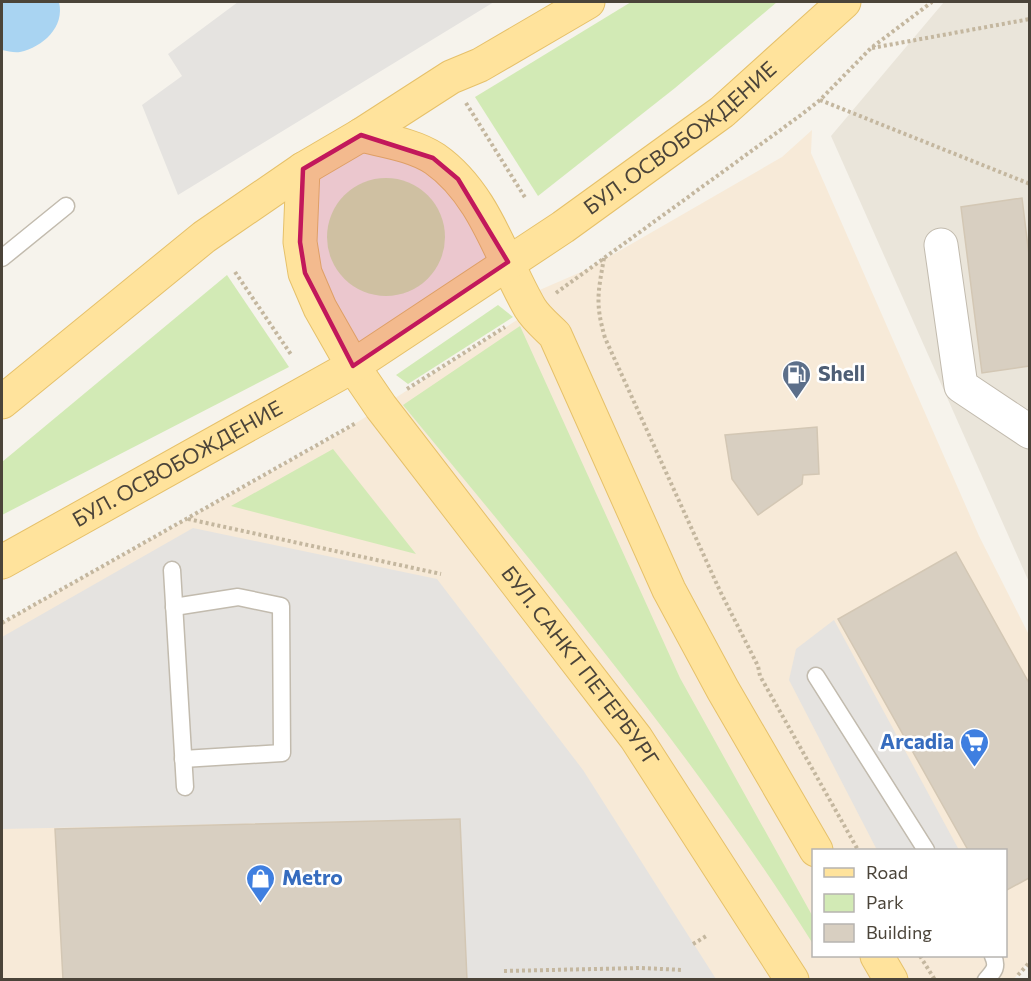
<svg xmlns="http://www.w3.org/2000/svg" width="1031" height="981" viewBox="0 0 1031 981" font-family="Commissioner,sans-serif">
  <rect width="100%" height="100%" fill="#f6f3ec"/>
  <path fill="#eae5da" d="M944,2h85v580l-198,-446z"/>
  <path fill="#f7ead8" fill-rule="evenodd" d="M812,130l-1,23 168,383 50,99v326l-16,19 -1011,-1v-356l337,-189 192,-123 4,-19 53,-23 194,-112zM814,850h192v106h-192z"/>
  <g fill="#d2eab5">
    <path d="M631,2h146l-102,86 -137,108 -63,-99z"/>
    <circle cx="386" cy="237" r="59"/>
    <path d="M227,275l62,92 -287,148v-53z"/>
    <path d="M498,305l15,12 -105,67 -12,-9z"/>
    <path d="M520,326l160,352 133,239v27c-120,-191 -267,-365 -410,-539z"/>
    <path d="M333,449l83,105 -185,-48z"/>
  </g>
  <g fill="#e5e3e0">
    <path d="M238,2h256l-316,193 -36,-90 40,-29 -14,-22z"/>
    <path d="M193,528l244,51 146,191 133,209h-249l-8,-160 -457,10v-192z"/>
    <path d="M834,620l125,230h-82l-88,-170 7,-31z"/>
  </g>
  <path fill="#a9d4f2" d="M2,2h57c6,25 -16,45 -39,50 -6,1 -12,-1 -18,-2z"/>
  <g fill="#d8cfc1" stroke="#d3c7b4" stroke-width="1.5">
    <path d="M1022,198l7,57v111l-47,7 -21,-166z"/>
    <path d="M817,427l2,47 -16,1 -1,9 -44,31 -26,-36 -7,-44z"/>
    <path d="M956,552l73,131v195l-24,13v-41h-37l-130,-231z"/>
    <path d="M460,819l7,161h-404l-8,-151z"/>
  </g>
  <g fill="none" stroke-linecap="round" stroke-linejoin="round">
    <defs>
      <g id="lane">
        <path d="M2,258l64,-52"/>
        <path d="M172,570l13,217"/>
        <path d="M174,607l64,-10 43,9 1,147 -99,6"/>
        <path d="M816,676l110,174"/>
        <path d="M986,980c8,-9 12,-13 7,-24"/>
      </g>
      <path id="street" d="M941,245l20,141 69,46"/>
      <g id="primary">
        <path d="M361,135c24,6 53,10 74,24 50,35 66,99 95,149 6,10 17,19 25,27l114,255 54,100 93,160"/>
        <path id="s1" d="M303,169l-3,73 5,31 15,35 33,58 28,41 255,331 156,242"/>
        <path d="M2,402l202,-165 99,-68 58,-34 90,-58 29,-12 108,-63"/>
        <path id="s2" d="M2,562l351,-196 210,-139 159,-115 122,-110"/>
        <path d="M877,956l14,24"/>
      </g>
    </defs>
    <use href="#lane" stroke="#c2bbae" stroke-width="19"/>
    <use href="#street" stroke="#c2bbae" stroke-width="35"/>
    <use href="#primary" stroke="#e6c16a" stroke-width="35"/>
    <g stroke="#c4b79f" stroke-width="4" stroke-dasharray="3 3" stroke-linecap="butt">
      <path d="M872,48l158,-29"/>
      <path d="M820,100l210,84"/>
      <path d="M466,103l60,96"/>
      <path d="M604,258c-6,35 -9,45 1,80l115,253 38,75 2,10 98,174"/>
      <path d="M235,272l57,84"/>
      <path d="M556,293l245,-178 19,-15 51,-52 61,-46"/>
      <path d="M407,389l98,-62"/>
      <path d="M188,519l253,55"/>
      <path d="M2,623l354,-200"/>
      <path d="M693,944l15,-9"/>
      <path d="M920,956l15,24"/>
      <path d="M504,971l137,-3 42,2"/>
      <path d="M1018,975l12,-13"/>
    </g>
    <use href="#lane" stroke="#fff" stroke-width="16"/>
    <use href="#street" stroke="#fff" stroke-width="33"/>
    <use href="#primary" stroke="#ffe39c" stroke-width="33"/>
  </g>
  <path fill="#c2185b" fill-opacity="0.2" stroke="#c2185b" stroke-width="4.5" stroke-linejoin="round" d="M361,135l72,23 25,21 50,83 -155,104 -48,-93 -5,-31 3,-73z"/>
  <defs>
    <symbol id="fuel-pin" viewBox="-11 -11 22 30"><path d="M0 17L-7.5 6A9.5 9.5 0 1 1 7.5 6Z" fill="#5c6f8a" stroke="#fff"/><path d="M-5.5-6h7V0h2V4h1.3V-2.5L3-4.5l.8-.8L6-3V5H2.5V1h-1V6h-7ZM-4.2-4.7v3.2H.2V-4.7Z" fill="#fff"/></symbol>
    <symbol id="supermarket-pin" viewBox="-11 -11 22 30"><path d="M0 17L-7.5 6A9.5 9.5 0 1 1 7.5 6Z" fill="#3f7fe0" stroke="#fff"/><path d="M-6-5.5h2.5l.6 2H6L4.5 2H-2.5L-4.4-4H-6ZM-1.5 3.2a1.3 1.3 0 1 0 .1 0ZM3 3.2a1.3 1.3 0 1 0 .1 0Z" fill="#fff"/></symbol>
    <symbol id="shop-pin" viewBox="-11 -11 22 30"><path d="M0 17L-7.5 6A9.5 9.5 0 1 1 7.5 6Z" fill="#3f7fe0" stroke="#fff"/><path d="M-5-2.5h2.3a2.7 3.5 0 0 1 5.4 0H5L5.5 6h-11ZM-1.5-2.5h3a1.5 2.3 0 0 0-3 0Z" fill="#fff"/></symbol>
  </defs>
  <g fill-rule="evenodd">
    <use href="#fuel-pin" x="780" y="358" width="33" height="45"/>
    <use href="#supermarket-pin" x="958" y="726" width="33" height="45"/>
    <use href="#shop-pin" x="244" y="862" width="33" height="45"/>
  </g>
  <g text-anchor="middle" stroke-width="5" stroke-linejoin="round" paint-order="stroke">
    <g font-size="21" fill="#4b4439" stroke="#fff">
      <text dy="7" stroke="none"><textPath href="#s2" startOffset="801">БУЛ. ОСВОБОЖДЕНИЕ</textPath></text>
      <text dy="7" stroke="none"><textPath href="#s2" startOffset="201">БУЛ. ОСВОБОЖДЕНИЕ</textPath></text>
      <text dy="7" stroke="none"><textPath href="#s1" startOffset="586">БУЛ. САНКТ ПЕТЕРБУРГ</textPath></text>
    </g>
    <g font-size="21" font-weight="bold" fill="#4e5e75" stroke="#fff" text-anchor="start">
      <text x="818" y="381">Shell</text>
    </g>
    <g font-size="21" font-weight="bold" fill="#366cbe" stroke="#fff" text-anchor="end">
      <text x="954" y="749">Arcadia</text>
      <text x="282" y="885" text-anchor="start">Metro</text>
    </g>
  </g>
  <rect width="1031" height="981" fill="none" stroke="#4b4439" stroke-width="6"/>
  <rect x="812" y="849" width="195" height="108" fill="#ffffff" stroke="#b7b4b0" stroke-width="1.5"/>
  <rect x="824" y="868" width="30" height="9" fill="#ffe39c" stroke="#b7b4b0" stroke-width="1.5"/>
  <text x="866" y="879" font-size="18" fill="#4b4439">Road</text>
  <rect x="824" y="894" width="30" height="18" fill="#d2eab5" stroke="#b7b4b0" stroke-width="1.5"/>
  <text x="866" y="909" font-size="18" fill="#4b4439">Park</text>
  <rect x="824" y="924" width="30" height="18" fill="#d8cfc1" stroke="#b7b4b0" stroke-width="1.5"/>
  <text x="866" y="939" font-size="18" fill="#4b4439">Building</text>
</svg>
